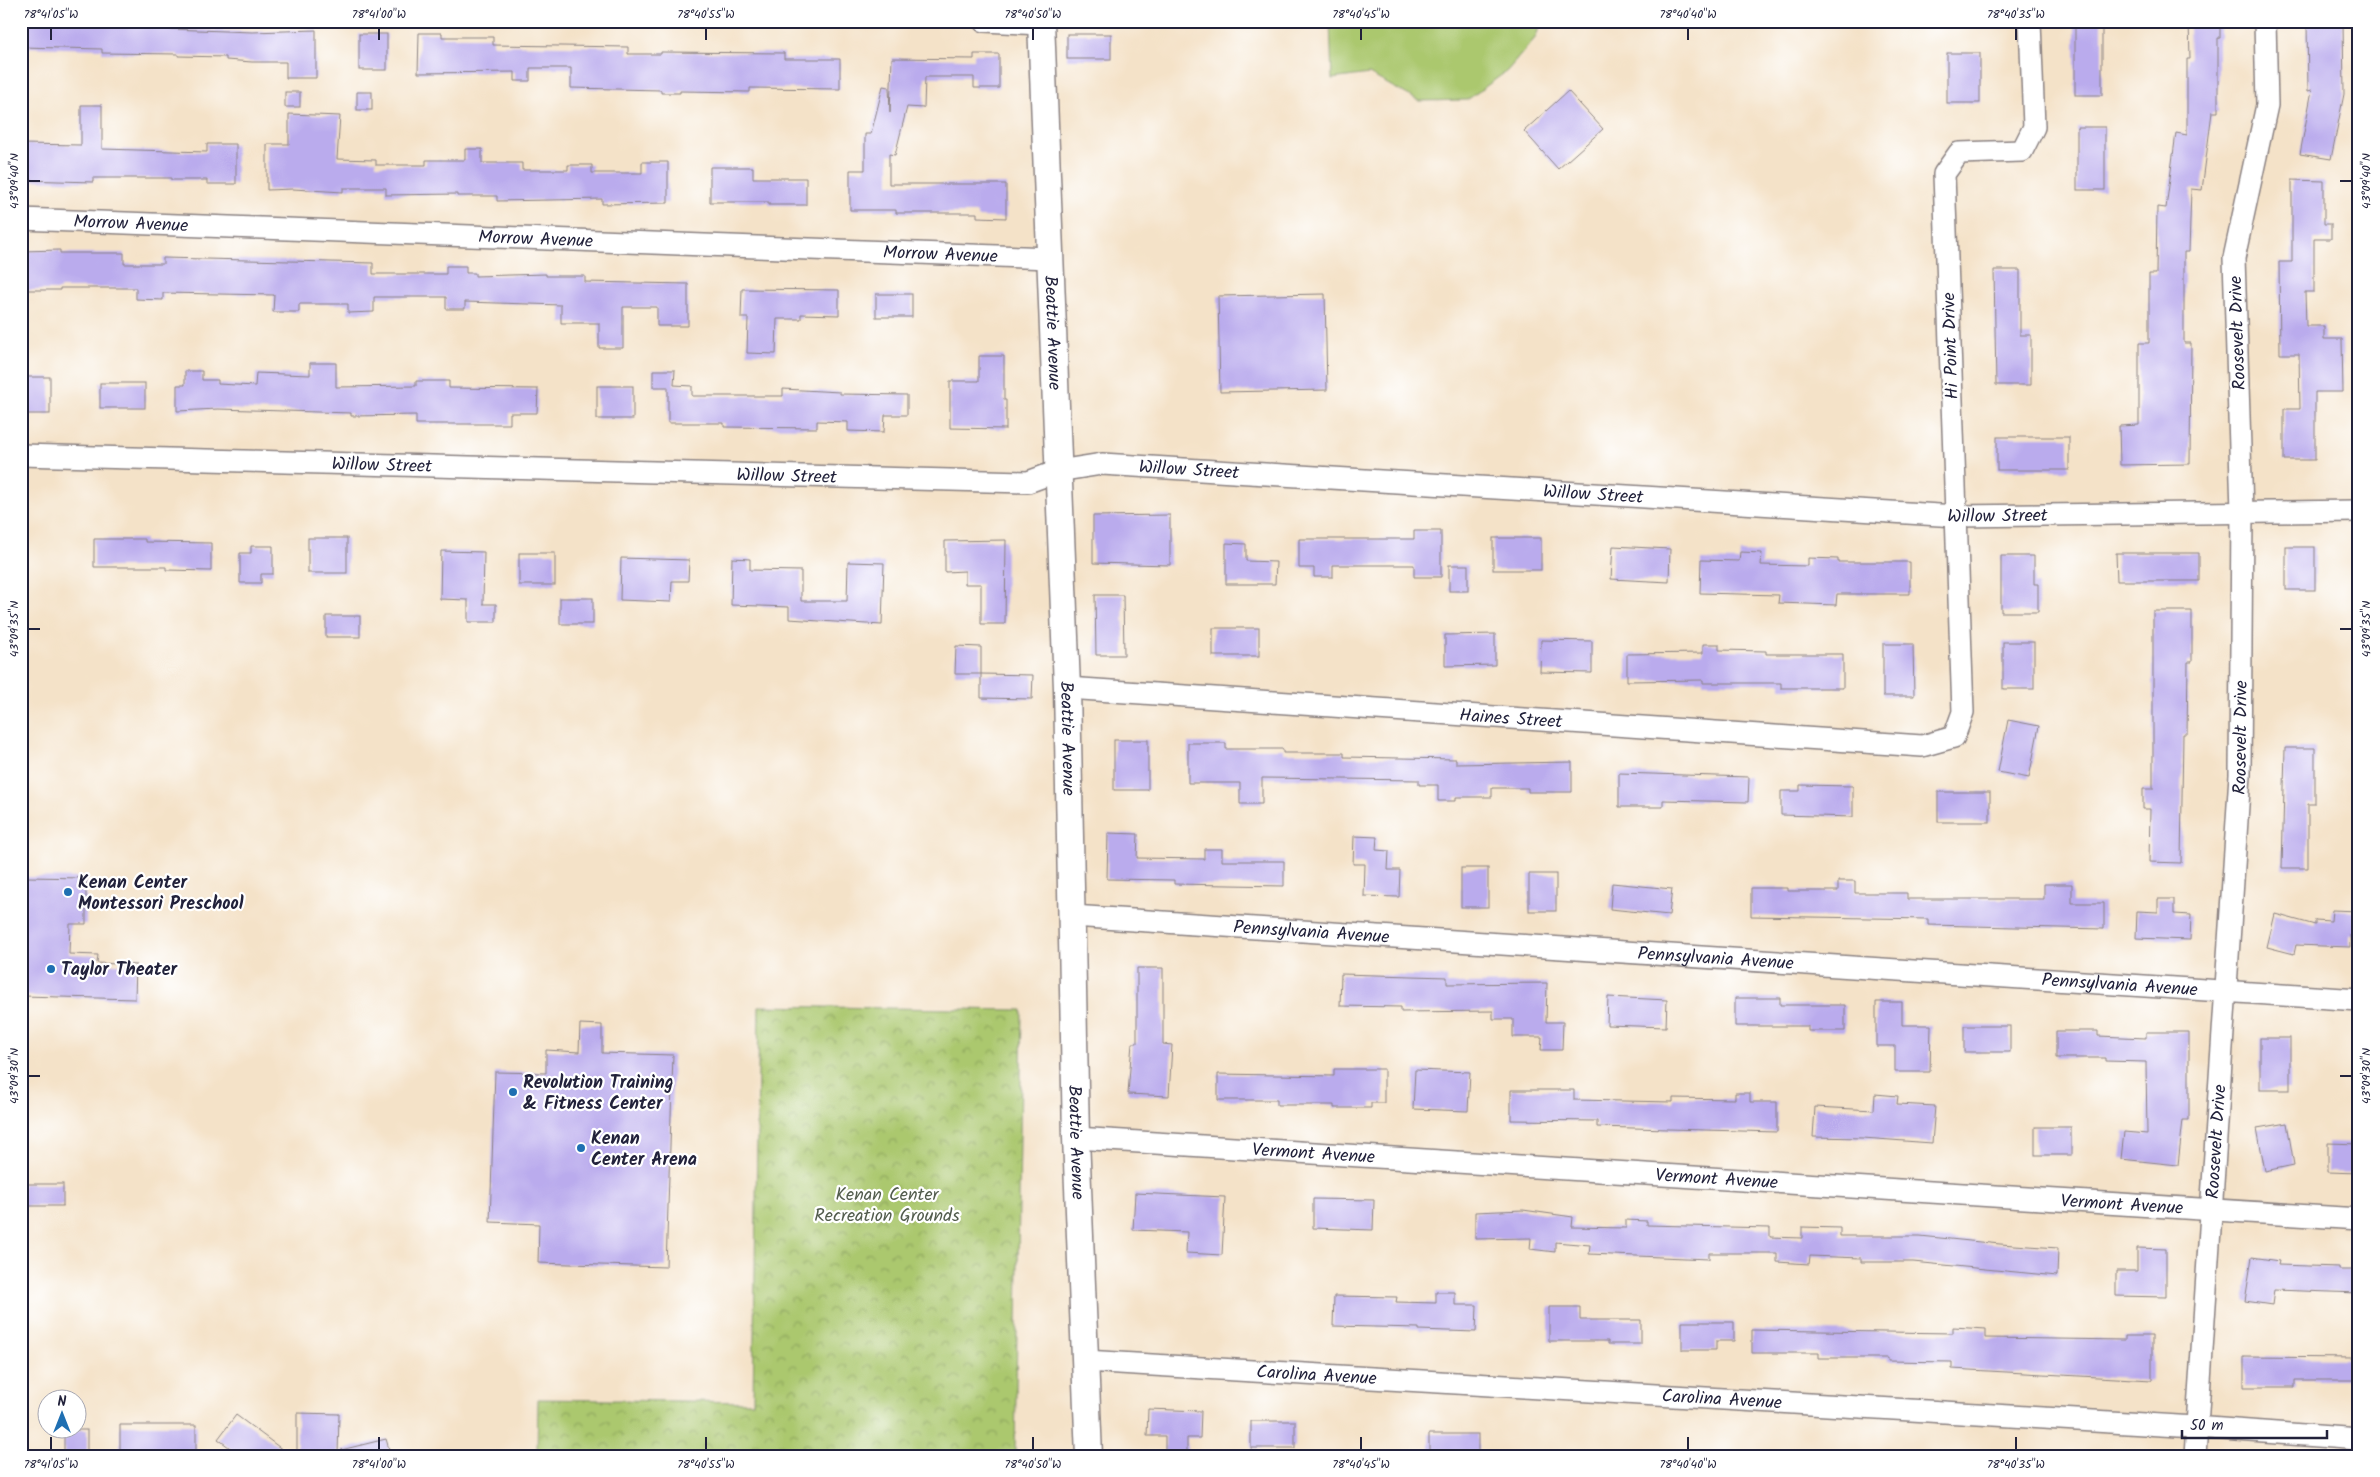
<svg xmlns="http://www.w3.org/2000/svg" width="2380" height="1477" viewBox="0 0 2380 1477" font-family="Kalam,sans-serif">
  <defs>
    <pattern id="park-crowns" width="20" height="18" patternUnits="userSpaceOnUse" patternTransform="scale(1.25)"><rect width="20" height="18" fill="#abc86e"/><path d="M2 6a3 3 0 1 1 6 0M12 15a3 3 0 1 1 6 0" fill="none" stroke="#8ba25c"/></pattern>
  </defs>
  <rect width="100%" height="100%" fill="#fff"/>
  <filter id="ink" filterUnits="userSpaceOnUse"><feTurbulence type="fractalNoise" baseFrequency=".02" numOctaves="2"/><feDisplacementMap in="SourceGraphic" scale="10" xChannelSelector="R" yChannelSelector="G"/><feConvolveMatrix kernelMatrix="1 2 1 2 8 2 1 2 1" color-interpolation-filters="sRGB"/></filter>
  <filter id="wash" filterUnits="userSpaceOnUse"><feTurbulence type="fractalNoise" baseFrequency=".0096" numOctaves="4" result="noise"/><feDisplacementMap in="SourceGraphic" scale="20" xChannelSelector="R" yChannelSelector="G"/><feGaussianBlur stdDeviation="1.12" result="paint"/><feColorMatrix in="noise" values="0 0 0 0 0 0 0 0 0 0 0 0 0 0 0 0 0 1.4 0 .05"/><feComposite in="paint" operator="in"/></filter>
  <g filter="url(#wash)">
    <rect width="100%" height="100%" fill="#f4e2c8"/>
    <path fill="url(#park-crowns)" stroke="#667554" d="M759,1006l263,4 -7,446h-478l1,-57 215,3z"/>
    <path fill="#abc86e" stroke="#667554" d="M1330,21h211l-5,16 -29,34 -40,29 -48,1 -50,-27 -37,5z"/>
    <g id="blocks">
      <g fill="#baabed">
        <path d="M21,21h149v8l82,3 64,-2v48h-30v-16h-34l-26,-2v-3l-48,-1v-2l-76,-1v-4l-81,-2z"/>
        <rect x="2075" y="21" width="27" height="74"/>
        <path d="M2189,21h31v17h-2v74h-6l-10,78 -11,-1 -2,63h-5v91h7l-1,121 -70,1 -1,-39 20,-1v-82h10v-69h7l1,-67 9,1 10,-75 11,2v-76h3z"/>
        <path d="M2343,22l1,72 -13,65 -31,-5 12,-64 -4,1 -1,-68z"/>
        <path d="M419,33h23v4h51v8l135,2v7h33v-2l123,1v6h56v30l-90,-1v4l-70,-1v2h-19v-3l-90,-2v-20h-41v13h-15v-9l-97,1z"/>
        <rect x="359" y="34" width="28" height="36"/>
        <rect x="1067" y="34" width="44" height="25"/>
        <rect x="1947" y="53" width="33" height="50"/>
        <path d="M974,54h25v34h-25v-11h-49l-1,31 -17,-1 -12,48 -6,-1v30h117v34l-29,-1v-4h-81v-3h-46v-40h15v-36h6l12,-48 6,1 1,26 2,-55 82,1z"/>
        <path d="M1568,91l35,38 -45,40 -34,-38z"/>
        <rect x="285" y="92" width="15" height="15"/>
        <rect x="357" y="92" width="15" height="18"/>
        <path d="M81,105h21v44l105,3v-8h29v40h-29v-4h-36v-2h-78v4l-70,-2 -2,-36 60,1z"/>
        <path d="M289,114l51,2 -3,43 39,1v5h50v-5h39v-11h17v14h40v7h46v-5h24v8h50v-11h26v41l-66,1v-5l-105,2v-5h-40v-2l-71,1v-7h-43v4l-50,-3 -26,1v-46h22z"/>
        <rect x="2077" y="127" width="28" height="63"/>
        <path d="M710,167h43v11h53v27h-37v-3h-59z"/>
        <path d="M2292,180l32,1v43h7v15h-17v53h-9l1,34h18v13h18l1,53h-28v68h-31v-51h16l-1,-55h-19l-1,-92h13z"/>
        <path d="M60,250v3h64v11h39v-6l210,5v11h73v-8h20v7h9v3l71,-2v2h39v6l103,2v42h-31v-19h-34v41h-24v-25h-38v-18l-96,-3v7h-19v-12h-72v15l-26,1v-9h-49v8h-26l1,-17 -111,-2v7l-27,-1v-11h-76v2h-39v-39z"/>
        <path d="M1994,270h26v65h11v50h-35z"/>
        <path d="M742,289l97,1v25l-38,-1v5h-24l-1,35 -29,-1 1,-35h-7z"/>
        <rect x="876" y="294" width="36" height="23"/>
        <path d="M1325,294l2,96 -107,2 -2,-96z"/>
        <path d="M979,356h25v44h2v29l-56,-1v-47h29z"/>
        <path d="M310,363h26v24l80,-1v-5h33v7l89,1 -1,24h-27v11h-94v-9l-65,1v-3l-133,-4 -41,2v-26h8v-14h17v9h16v4l37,2 1,-13 54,2z"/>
        <path d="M653,370h22l-1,15 18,1v10h91v-7l57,3v2l67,1v20h-22l-1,17 -36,-1v-9l-31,-1v7l-93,-1v-4h-56v-36h-15z"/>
        <rect x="26" y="377" width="24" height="37"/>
        <rect x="100" y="383" width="45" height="25"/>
        <rect x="597" y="386" width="36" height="33"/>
        <rect x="1997" y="437" width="72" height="33"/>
        <path d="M1170,515v50l-77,-2v-47z"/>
        <path d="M1414,531h27v46h-27v-12h-81v12h-19v-9h-15v-29h115z"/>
        <rect x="308" y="538" width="39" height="35"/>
        <rect x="1493" y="538" width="48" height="32"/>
        <path d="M94,539h51v3l66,1v28l-45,-1v-3h-72z"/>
        <path d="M1006,540l-1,84h-24v-40h-16v-13l-20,1v-31z"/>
        <path d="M1226,543l20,1v17l30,1 -1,22h-49z"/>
        <path d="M251,546h22v28h-12v9h-21v-30h11z"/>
        <path d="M1613,546l57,3 -1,33 -58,-3z"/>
        <rect x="2286" y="547" width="29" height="43"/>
        <path d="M441,551l43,1 -1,52h13v18h-28v-22l-28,-1z"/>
        <path d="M1740,552l22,1 -1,12 47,1v-8l30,1v3h72v32h-73l-1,11 -58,-2 1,-8 -79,-2 1,-33 38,1z"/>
        <rect x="519" y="553" width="36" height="32"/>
        <path d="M2116,553h83v28h-82z"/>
        <path d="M2001,556h33v28h4v28h-37z"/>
        <path d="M621,558l68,2 -1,21h-16l-1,21 -51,-2z"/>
        <path d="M732,558l18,1v11l51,1v30h46l1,-39 36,1 -2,62 -93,-6v-12l-58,-2z"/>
        <rect x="1449" y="565" width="19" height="26"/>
        <path d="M1095,595h28l1,60h-28z"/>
        <rect x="560" y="598" width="33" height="26"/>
        <path d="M2153,611h39v51h-4l-1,72h-4l-2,129 -32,-1 1,-53h-7v-20h10z"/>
        <rect x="326" y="616" width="34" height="21"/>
        <rect x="1213" y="628" width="46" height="28"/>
        <path d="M1495,634v31l-50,1v-31z"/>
        <path d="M1541,640l51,1v32l-52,-1z"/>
        <rect x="2003" y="642" width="31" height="47"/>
        <path d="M1703,644h16v6l47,1v3h77v34h-62v-5h-78v-3l-76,1v-27l76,-1z"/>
        <path d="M1883,644h30l1,52h-31z"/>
        <path d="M956,646l25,1v27h-26z"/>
        <path d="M981,674l52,1 -1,24 -51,-1z"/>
        <path d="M2008,720l31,6 -10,52 -31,-6z"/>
        <rect x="1114" y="740" width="34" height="50"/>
        <path d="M1188,743h38v6h57v4h61v4l112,2v5l116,-2v30h-44v-4h-36v9h-36v4h-18v-16h-19v-5l-157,-2v26h-22v-21h-52z"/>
        <path d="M2285,748h30v56h-7v64h-26z"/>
        <path d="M1619,773l130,4 -1,25 -85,-2v7h-44z"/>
        <path d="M1800,785l53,1v31l-72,-2v-24h19z"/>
        <rect x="1938" y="792" width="52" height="30"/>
        <path d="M1108,833l30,1 -1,24 67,1v-10h18v12h62v25l-110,-2v-4l-67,-1z"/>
        <path d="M1354,836l23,1 -1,13 13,1 -1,19h12l-1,27 -35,-1 1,-32h-12z"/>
        <rect x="1461" y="868" width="27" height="39"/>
        <rect x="1529" y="874" width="27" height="37"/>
        <path d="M26,877l60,1v46h-16l-1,30 29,1 -1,8 39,2 -1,34 -112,-3z"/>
        <path d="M1838,881h17v12h52v6h137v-15h28v19h32v26l-176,-4v-6l-177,-3v-28h36v3h51z"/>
        <path d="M1612,883l60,6 -3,26 -59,-6z"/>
        <path d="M2158,899h16v15l17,1 -1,25 -54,-2 1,-27 21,1z"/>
        <path d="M2332,910l27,1v24h-9v12l-54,-2 -2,9 -27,-7 8,-33 40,11v-5l16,1z"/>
        <path d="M1137,968h26v76l9,1 -3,51 -41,-2 4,-51h5z"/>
        <path d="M1341,974l106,3v7l100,-1 -1,39h17l-1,28h-21l1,-13h-29v-18h-20v-8l-92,1v-5l-61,-1z"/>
        <path d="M1608,997l59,3 -1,27 -59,-2z"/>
        <path d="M1735,998h45v7h65v26h-37v-5h-73z"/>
        <path d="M1876,1002h26v23h29l-1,47h-35v-26h-19z"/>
        <path d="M580,1024l22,1v28l71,2 -7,212 -128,-4 1,-39 -49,-2 5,-150 51,1v-23l33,2z"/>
        <rect x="1964" y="1026" width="46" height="26"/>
        <path d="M2056,1031h42v5l48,2v-6h43v88h-6l-5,45 -57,-6 3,-27 23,2 -1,-72 -41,-1v-3h-49z"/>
        <rect x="2260" y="1038" width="30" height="52"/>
        <path d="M1334,1069h50v34h-13v5h-37v-3h-57v-5h-59v-26l116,2z"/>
        <path d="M1415,1070l55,2 -2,39 -55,-2z"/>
        <path d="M1511,1090h63v10l99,2v-4l62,1v-6h15v9h27v30l-180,-5v-6l-86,-1z"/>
        <path d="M1875,1094l23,2 -1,8 38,2 -3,37 -69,-5 -50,-1 2,-30 59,3z"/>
        <path d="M2287,1123l7,42 -29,6 -8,-43z"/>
        <rect x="2035" y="1127" width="36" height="28"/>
        <path d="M2328,1143l31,1v29l-31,-1z"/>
        <rect x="23" y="1184" width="40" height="22"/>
        <path d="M1135,1193l90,4 -3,58 -36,-2 1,-21 -54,-2z"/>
        <path d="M1313,1199l61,1 -1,30 -60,-2z"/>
        <path d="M1523,1210l50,7 -1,10 54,1v-8l21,1v4l123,3v9l32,1v-11l38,1v8h80l80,8 58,4 -1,28 -144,-14h-52v-4l-51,-2 -1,8 -32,-2v-9h-68v6l-120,-5 1,-9 -35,-3v10l-25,-3 1,-11 -56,1v-27z"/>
        <path d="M2137,1248l29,1v48l-50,-1v-25h21z"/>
        <path d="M2252,1257l27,4 -1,4 61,2v3h20v23l-85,-3 -2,15 -27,-4z"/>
        <path d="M1436,1292h19v13h22l-1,27 -57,-2v-2l-86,-2 1,-30 63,1 -1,5 40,1z"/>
        <path d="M1549,1307h31v13h61v24h-33v-3h-59z"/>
        <path d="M1682,1322h52v19h-18v9h-34z"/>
        <path d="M1953,1327l33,2v9l139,2v-4h27v44l-200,-11v-7l-64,-1v-3h-69v-5h-67v-23l201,3z"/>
        <path d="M2244,1357l115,1v22h-64v7h-51z"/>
        <path d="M1148,1409l53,2 -1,27h-13v18h-22v-20h-18z"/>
        <path d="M297,1413l42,1 -1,42h-41z"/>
        <path d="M236,1415l55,41h-50l-23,-17z"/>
        <rect x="1251" y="1421" width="44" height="27"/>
        <rect x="120" y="1425" width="76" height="30"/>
        <rect x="64" y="1430" width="23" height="26"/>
        <rect x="1429" y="1434" width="49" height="22"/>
        <path d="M386,1439l5,17h-50v-6z"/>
      </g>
    </g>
  </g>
  <g filter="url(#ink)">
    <use href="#blocks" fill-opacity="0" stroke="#8b8282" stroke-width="1"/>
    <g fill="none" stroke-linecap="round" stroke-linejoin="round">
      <defs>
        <g id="minor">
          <path d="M984,21l57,3"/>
          <path id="s1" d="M21,219l1028,39"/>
          <path id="s2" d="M21,455l1007,27 30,-11 44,-7 854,52 403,-5"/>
          <path id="s3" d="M1067,688l855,58 32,-9 9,-25 -19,-538 15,-21 63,-2 12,-24 -4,-106"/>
          <path id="s4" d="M1072,916l1287,84"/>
          <path id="s5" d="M1076,1138l1283,81"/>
          <path id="s6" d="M1085,1361l1110,66 164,12"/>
          <path id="s7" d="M2195,1456l45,-681 2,-264 -8,-253 33,-153 -2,-84"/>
        </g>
        <g id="tertiary">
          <path id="s8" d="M1041,21l26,667 9,450 13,318"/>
        </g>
      </defs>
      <use href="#minor" stroke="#8b8282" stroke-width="24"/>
      <use href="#tertiary" stroke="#8b8282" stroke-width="29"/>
      <use href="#minor" stroke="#fff" stroke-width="21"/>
      <use href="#tertiary" stroke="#fff" stroke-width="26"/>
    </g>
  </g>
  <path fill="none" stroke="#22223b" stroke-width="2" d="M51,28v12M379,28v12M706,28v12M1033,28v12M1361,28v12M1688,28v12M2016,28v12M28,181h12M2340,181h12M28,629h12M2340,629h12M28,1076h12M2340,1076h12M51,1437v13M379,1437v13M706,1437v13M1033,1437v13M1361,1437v13M1688,1437v13M2016,1437v13"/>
  <g fill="#1f6fb2" stroke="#fff" stroke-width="2">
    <circle cx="68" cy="892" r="5"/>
    <circle cx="51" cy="969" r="5"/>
    <circle cx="513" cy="1092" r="5"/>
    <circle cx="581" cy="1148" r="5"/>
  </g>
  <g text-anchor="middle" stroke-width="4.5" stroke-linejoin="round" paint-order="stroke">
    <g font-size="18" fill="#22223b" stroke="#fff">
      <text dy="6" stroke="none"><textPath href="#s1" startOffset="110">Morrow Avenue</textPath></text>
      <text dy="6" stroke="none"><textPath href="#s1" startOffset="515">Morrow Avenue</textPath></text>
      <text dy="6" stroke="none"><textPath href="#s1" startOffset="920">Morrow Avenue</textPath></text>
      <text transform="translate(2237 333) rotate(-92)" y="6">Roosevelt Drive</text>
      <text dy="6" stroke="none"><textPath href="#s8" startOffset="312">Beattie Avenue</textPath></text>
      <text transform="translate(1950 346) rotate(-92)" y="6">Hi Point Drive</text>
      <text dy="6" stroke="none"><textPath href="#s2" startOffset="361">Willow Street</textPath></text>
      <text dy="6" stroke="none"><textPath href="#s2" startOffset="1171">Willow Street</textPath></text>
      <text dy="6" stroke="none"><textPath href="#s2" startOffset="766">Willow Street</textPath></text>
      <text dy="6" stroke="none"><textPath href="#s2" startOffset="1576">Willow Street</textPath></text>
      <text dy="6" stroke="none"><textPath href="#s2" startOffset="1981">Willow Street</textPath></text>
      <text dy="6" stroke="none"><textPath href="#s3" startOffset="445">Haines Street</textPath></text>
      <text dy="6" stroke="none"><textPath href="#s7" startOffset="720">Roosevelt Drive</textPath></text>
      <text dy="6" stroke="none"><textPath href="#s8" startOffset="718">Beattie Avenue</textPath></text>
      <text dy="6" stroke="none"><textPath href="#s4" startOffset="240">Pennsylvania Avenue</textPath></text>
      <text dy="6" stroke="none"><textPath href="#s4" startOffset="645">Pennsylvania Avenue</textPath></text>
      <text dy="6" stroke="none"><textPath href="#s4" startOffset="1050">Pennsylvania Avenue</textPath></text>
      <text dy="6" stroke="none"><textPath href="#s7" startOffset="315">Roosevelt Drive</textPath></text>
      <text dy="6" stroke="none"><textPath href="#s8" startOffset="1122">Beattie Avenue</textPath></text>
      <text dy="6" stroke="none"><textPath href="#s5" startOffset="238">Vermont Avenue</textPath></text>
      <text dy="6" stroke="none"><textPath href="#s5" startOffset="642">Vermont Avenue</textPath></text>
      <text dy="6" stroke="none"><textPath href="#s5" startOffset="1048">Vermont Avenue</textPath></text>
      <text dy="6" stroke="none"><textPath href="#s6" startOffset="232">Carolina Avenue</textPath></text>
      <text dy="6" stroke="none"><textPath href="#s6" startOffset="638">Carolina Avenue</textPath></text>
    </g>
    <g font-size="18" font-weight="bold" fill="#22223b" stroke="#fff" text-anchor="start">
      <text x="78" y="888">Kenan Center<tspan x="78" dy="21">Montessori Preschool</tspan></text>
      <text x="61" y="975">Taylor Theater</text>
      <text x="523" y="1088">Revolution Training<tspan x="523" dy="21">&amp; Fitness Center</tspan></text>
      <text x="591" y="1144">Kenan<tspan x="591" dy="21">Center Arena</tspan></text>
    </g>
    <g font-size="18" fill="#525c4d" stroke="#fff">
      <text x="887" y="1200">Kenan Center<tspan x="887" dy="21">Recreation Grounds</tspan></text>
    </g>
  </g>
  <rect width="2380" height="1477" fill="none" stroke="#fff" stroke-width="55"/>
  <g transform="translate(62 1414)"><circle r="24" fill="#ffffff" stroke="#a7a7b1"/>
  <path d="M0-4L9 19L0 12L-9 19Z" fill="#1f6fb2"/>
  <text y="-8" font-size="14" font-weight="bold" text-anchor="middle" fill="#22223b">N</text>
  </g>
  <path d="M2182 1430v8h145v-8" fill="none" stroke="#22223b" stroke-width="2.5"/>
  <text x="2190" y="1430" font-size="15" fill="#22223b" stroke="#ffffff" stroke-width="4" paint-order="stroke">50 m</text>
  <rect x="28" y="28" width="2324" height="1422" fill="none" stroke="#22223b" stroke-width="2"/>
  <g font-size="12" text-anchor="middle" fill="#22223b">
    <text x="51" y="18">78°41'05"W</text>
    <text x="379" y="18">78°41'00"W</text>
    <text x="706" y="18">78°40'55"W</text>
    <text x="1033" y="18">78°40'50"W</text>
    <text x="1361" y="18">78°40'45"W</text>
    <text x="1688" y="18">78°40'40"W</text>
    <text x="2016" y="18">78°40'35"W</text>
    <text transform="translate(14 181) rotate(-90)" y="4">43°09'40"N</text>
    <text transform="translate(2366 181) rotate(-90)" y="4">43°09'40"N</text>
    <text transform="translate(14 629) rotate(-90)" y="4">43°09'35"N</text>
    <text transform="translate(2366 629) rotate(-90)" y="4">43°09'35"N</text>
    <text transform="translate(14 1076) rotate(-90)" y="4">43°09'30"N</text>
    <text transform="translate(2366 1076) rotate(-90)" y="4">43°09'30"N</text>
    <text x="51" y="1468">78°41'05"W</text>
    <text x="379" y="1468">78°41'00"W</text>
    <text x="706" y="1468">78°40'55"W</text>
    <text x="1033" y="1468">78°40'50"W</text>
    <text x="1361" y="1468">78°40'45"W</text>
    <text x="1688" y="1468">78°40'40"W</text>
    <text x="2016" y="1468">78°40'35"W</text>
  </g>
</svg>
